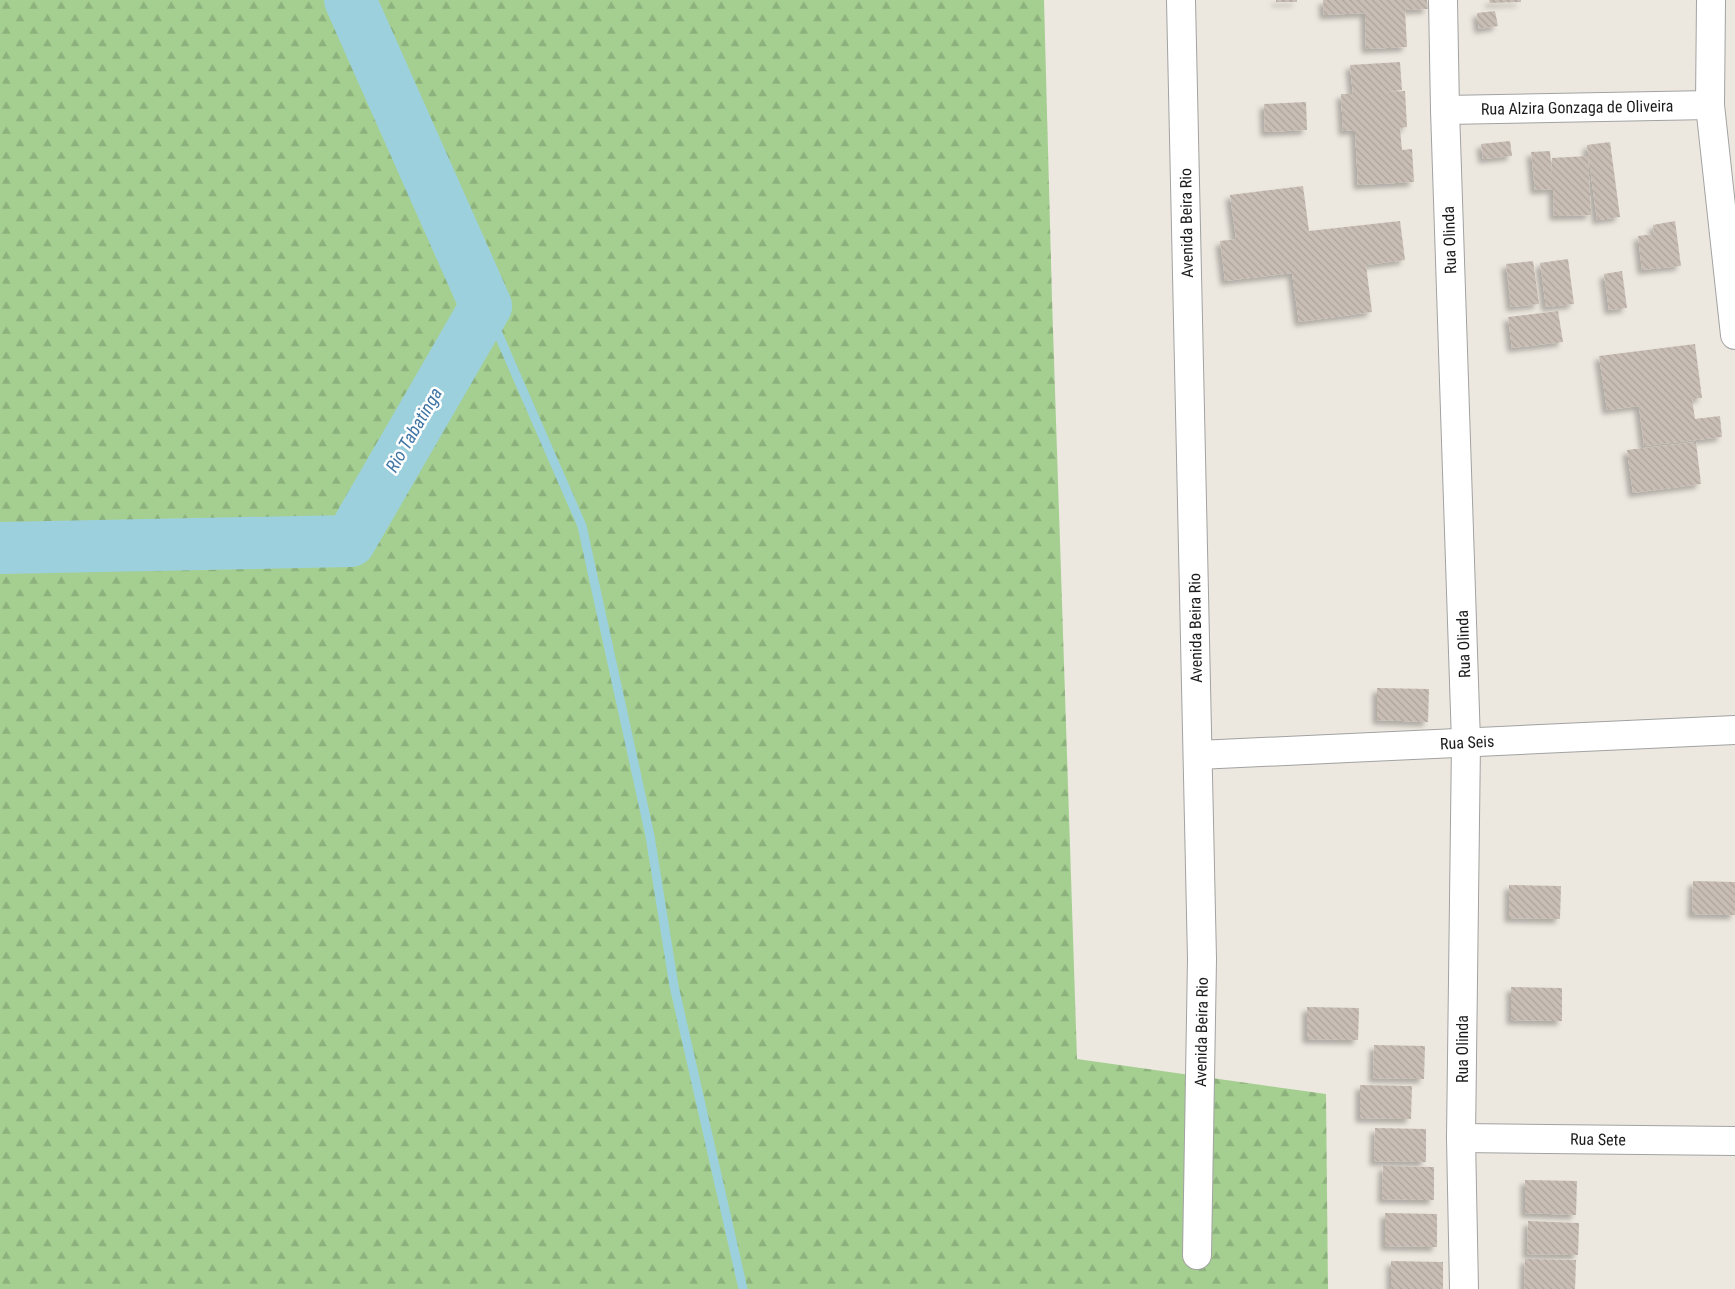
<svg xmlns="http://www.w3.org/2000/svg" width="1735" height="1289" viewBox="0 0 1735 1289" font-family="'Roboto Condensed',sans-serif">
  <defs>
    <pattern id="forest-firs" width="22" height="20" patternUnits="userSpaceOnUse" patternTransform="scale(1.25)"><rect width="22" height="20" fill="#a5cf91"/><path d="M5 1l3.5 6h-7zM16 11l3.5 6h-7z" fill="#8db17c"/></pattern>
    <pattern id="building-back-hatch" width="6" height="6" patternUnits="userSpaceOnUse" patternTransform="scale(1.25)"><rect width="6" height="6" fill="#c9beb5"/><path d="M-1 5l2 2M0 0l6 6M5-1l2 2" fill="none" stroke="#aca39b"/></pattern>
    <filter id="shadow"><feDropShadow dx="-4.5" dy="4.5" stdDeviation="2.5" flood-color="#0004"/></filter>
  </defs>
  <rect width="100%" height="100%" fill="#ede8df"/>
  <path fill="url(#forest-firs)" d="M0,0h1044l8,299 25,760 249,35 2,195h-1328z"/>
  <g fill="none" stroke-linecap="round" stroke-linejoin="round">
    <path stroke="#9dd0dd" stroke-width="9" d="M486,306l96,220 68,310 24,150 69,303"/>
    <path stroke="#9dd0dd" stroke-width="52" d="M0,548l350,-7 136,-235 -136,-306"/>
  </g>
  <g fill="url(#building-back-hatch)" filter="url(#shadow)">
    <rect x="1276" y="0" width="21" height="2"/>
    <path d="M1323,0h104l1,9 -23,1 2,37 -41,2 -1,-36 -41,2z"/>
    <path d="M1489,0h32v2l-31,1z"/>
    <path d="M1495,11l3,15 -19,3 -2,-16z"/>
    <path d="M1400,62l2,28 -19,2 22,-1 2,36 -7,1 2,22 10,-1 2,33 -56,3 -3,-55 -12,1 -2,-37h12l-3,-29z"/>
    <path d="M1306,102l1,28 -42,2 -1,-28z"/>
    <path d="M1510,141l2,15 -29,3 -2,-15z"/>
    <path d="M1610,142l10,75 -23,3 -10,-75z"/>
    <path d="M1550,151l2,25v-18l36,-2 3,59 -37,1 -1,-27 -18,1 -4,-38z"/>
    <path d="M1303,186l6,45 91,-10 5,39 -39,5 6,47 -73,10 -7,-49 -67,8 -5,-40 16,-2 -6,-44z"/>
    <path d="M1675,221l6,45 -39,4 -4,-34 16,-2 -1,-9z"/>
    <path d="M1568,259l6,45 -28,3 -6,-44z"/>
    <path d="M1533,261l6,43 -28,3 -5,-43z"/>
    <path d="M1622,271l5,37 -18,2 -5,-36z"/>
    <path d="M1558,311l5,31 -51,6 -4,-31z"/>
    <path d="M1695,344l7,54 -10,1 3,20 25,-3 2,21 -78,9 -5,-40 -32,4 -8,-54z"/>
    <path d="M1696,442l5,42 -68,9 -6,-43z"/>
    <path d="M1377,688l52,1 -1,33 -51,-2z"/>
    <path d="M1693,881l42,1v33l-43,-1z"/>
    <path d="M1509,885l52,1 -1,33 -51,-1z"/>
    <path d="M1511,987l51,1v33l-51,-1z"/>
    <path d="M1307,1007l52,1 -1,32 -51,-1z"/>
    <path d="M1374,1045l51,1 -1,33 -51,-1z"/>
    <path d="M1360,1085l52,1 -1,33 -51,-1z"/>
    <path d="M1375,1128l51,1v33l-52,-1z"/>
    <path d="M1383,1166l51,1v33l-52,-1z"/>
    <path d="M1525,1180l52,1 -1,34 -51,-2z"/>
    <path d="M1385,1213l52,1v33l-52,-1z"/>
    <path d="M1528,1221l51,2 -1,32 -51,-1z"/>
    <path d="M1525,1259l51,1 -1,29h-51z"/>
    <path d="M1391,1261l52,1v27h-52z"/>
  </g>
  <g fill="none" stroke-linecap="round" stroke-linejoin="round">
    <defs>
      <g id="street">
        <path d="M1181,0l21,959 -5,296"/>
        <path d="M1443,0l2,110 21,632 -5,396 3,151"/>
        <path d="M1711,0l-1,105 25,230"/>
        <path d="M1445,110l265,-5"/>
        <path d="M1198,755l537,-25"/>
        <path d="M1461,1138l274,3"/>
      </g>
    </defs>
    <use href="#street" stroke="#a2a2a2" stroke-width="30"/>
    <use href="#street" stroke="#fff" stroke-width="28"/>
  </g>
  <g text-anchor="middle" stroke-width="5" stroke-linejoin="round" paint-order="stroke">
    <g font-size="16" fill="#1b1b1b" stroke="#fff">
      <text transform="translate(1577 107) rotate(-1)" y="6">Rua Alzira Gonzaga de Oliveira</text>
      <text transform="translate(1186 223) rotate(-91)" y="6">Avenida Beira Rio</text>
      <text transform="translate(1449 240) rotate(-92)" y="6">Rua Olinda</text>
      <text transform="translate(1195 628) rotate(-91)" y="6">Avenida Beira Rio</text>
      <text transform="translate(1463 644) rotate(-92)" y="6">Rua Olinda</text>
      <text transform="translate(1467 742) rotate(-3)" y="6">Rua Seis</text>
      <text transform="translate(1201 1032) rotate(-89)" y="6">Avenida Beira Rio</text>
      <text transform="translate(1462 1049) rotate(-90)" y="6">Rua Olinda</text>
      <text transform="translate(1598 1139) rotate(1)" y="6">Rua Sete</text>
    </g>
    <g font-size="18" font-style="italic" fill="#4176a5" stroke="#fff">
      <text transform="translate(414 430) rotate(-60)" y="6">Rio Tabatinga</text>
    </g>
  </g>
</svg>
